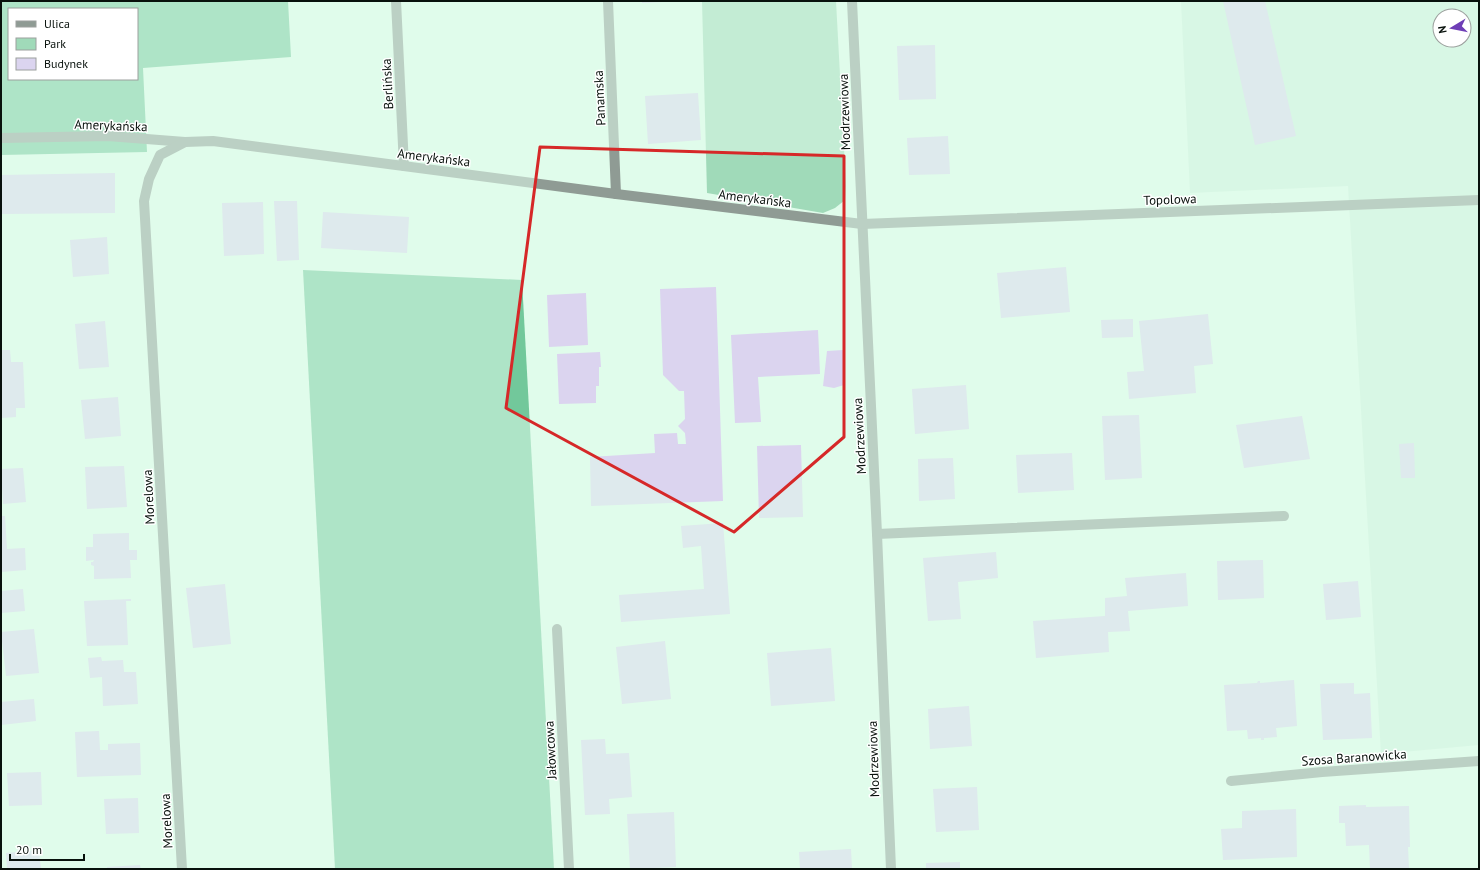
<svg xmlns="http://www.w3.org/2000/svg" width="1480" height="870" viewBox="0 0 1480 870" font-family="'PT Sans',sans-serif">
  <rect width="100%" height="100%" fill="#e0fceb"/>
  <path fill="#cff2dd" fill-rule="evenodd" d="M1181,1h298v744l-98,9 -33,-568 -158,7zM1440,16h24v24h-24z"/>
  <path fill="#a0dab9" d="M702,1h134l10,185 -1,14 -10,8 -12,5 -116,-20z"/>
  <g fill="#72c89b" fill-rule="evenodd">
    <path d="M1,1h287l3,56 -148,11 4,84 -146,3zM9,9h128v70h-128z"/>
    <path d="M303,270l219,10 32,589h-219z"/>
  </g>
  <g fill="#dbd4ef">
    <path d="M642,1h20v1l-20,1z"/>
    <path d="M1223,1h42l31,135 -41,9z"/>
    <path d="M935,45l1,54 -37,1 -2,-54z"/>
    <path d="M698,93l3,47 -53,4 -3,-48z"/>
    <path d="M948,136l2,38 -41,1 -2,-37z"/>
    <path d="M115,173v40l-114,1v-39z"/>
    <path d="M274,201h23l2,59 -22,1z"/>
    <path d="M263,202l1,52 -40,2 -2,-53z"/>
    <path d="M323,212l86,5 -2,36 -86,-5z"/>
    <path d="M107,237l2,37 -36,3 -3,-37z"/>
    <path d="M1066,267l4,45 -69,6 -4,-45z"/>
    <path d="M716,287l7,214 -132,5 -1,-49 65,-4 -1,-19 23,-1 1,11h8l-1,-11 -7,-7 7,-7 -1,-28h-5l-16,-16 -3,-86z"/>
    <path d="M586,293l2,52 -39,2 -2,-52z"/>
    <path d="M1208,314l5,50 -19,2 2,27 -67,6 -2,-27 17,-1 -5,-50z"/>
    <path d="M1133,319v18l-31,1 -1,-18z"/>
    <path d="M105,321l4,46 -30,2 -4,-45z"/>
    <path d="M818,330l2,44 -62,3 3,45 -26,1 -4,-88z"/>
    <path d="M1,350h9l1,12h12l2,46h-9v9l-15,1z"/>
    <path d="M843,350l1,35 -10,3 -11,-2 4,-35z"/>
    <path d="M600,352l1,15h-2v19h-3v17l-37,1 -2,-50z"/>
    <path d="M966,385l3,44 -54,5 -3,-45z"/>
    <path d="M118,397l3,39 -36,3 -4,-39z"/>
    <path d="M1139,415l3,63 -37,2 -3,-64z"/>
    <path d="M1302,416l8,43 -66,9 -8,-43z"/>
    <path d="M1414,443l1,35h-14l-2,-34z"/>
    <path d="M801,445l2,72 -44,1 -2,-72z"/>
    <path d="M1072,453l2,37 -56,3 -2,-38z"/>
    <path d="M953,458l2,41 -36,2 -1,-42z"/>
    <path d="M124,466l3,41 -40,2 -2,-42z"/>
    <path d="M23,468l3,34 -23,2 -1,-16h-1v-19z"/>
    <path d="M1,516h4l2,33 18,-1 1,22 -25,2z"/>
    <path d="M723,523l7,91 -109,8 -2,-27 85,-6 -3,-43 -18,2 -2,-22z"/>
    <path d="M129,533v17h8v10h-7l1,18 -37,1v-13l-3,-1v-3h2l1,-2 -8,1v-14h7v-13z"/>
    <path d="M996,552l2,26 -40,4 3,37 -33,2 -5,-63z"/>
    <path d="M1263,560l1,38 -46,2 -1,-39z"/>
    <path d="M1186,573l2,33 -60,5 2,20 -22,1 1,20 -73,6 -3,-37 72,-5v-18l22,-2 -2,-18z"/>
    <path d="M1358,581l3,36 -35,3 -3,-36z"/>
    <path d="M225,584l6,60 -38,4 -7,-60z"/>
    <path d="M23,589l2,22 -24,2v-22z"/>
    <path d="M131,599v2h-5l2,44 -41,1 -3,-45z"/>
    <path d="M34,629l5,44 -33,3 -5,-44z"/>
    <path d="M665,641l6,58 -49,5 -6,-57z"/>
    <path d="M831,648l4,53 -64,5 -4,-53z"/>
    <path d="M101,657l1,4 21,-1 1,12h12l2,32 -35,2 -1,-29 -12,1 -2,-20z"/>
    <path d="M1294,680l3,46 -21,2 1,9 -13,1v2h-3v-2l-13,1 -1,-9 -20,1 -3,-46 33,-2 1,-2h2v2z"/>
    <path d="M1354,683v11l16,-1 2,45 -49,2 -3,-56z"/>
    <path d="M34,699l2,22 -35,4v-23z"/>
    <path d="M969,706l3,40 -42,3 -2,-40z"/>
    <path d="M99,731l1,19h8v-6l32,-1 1,32 -64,2 -2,-45z"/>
    <path d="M605,739l1,15 23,-1 3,44 -23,2 1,15 -25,1 -4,-75z"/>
    <path d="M41,772l1,33 -33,1 -2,-33z"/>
    <path d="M977,787l2,43 -43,2 -3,-43z"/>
    <path d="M138,798l1,35 -33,1 -2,-35z"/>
    <path d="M1366,805v2l43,-1 1,41h-2l1,22h-39l-1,-24 -23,1 -1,-23h-6v-17z"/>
    <path d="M1296,809l1,48 -74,3 -2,-31 21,-1v-17z"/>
    <path d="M674,812l2,55 -46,2 -3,-55z"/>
    <path d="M851,849l1,20h-52l-1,-17z"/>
    <path d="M39,850l2,19h-34l-1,-16z"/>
    <path d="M960,862v7h-34v-6z"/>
    <path d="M140,865l1,4h-34v-2z"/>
  </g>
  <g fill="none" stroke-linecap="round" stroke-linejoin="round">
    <g stroke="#8f9b94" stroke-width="10">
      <path d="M1,138l107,-2 77,6"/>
      <path d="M877,534l407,-18"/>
    </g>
    <g stroke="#8f9b94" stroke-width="10">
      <path d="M396,1l8,165"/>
      <path d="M608,1l8,193"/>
      <path d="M852,1l25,533 14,335"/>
      <path d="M557,629l12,240"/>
      <path d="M1231,781l91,-9 157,-11"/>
      <path d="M182,869l-38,-668 5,-22 11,-24 25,-13 28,-1 403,53 246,30 617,-24"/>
    </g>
  </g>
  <path d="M0 0H1480V870H0ZM540,147l304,9v281l-110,95 -228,-124z" fill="#e0fceb" fill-opacity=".55" fill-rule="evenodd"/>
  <path fill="none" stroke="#d62828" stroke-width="3" stroke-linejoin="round" d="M540,147l304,9v281l-110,95 -228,-124z"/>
  <g text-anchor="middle" stroke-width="3" stroke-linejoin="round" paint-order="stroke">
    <g font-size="13" fill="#08110c" stroke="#fff">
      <text transform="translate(387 84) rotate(-93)" y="5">Berlińska</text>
      <text transform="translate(599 98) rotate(-93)" y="5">Panamska</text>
      <text transform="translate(844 112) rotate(-92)" y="5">Modrzewiowa</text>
      <text transform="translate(111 125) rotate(2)" y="5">Amerykańska</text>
      <text transform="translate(434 157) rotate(7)" y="5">Amerykańska</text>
      <text transform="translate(755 198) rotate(7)" y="5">Amerykańska</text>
      <text transform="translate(1170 199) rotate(-2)" y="5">Topolowa</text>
      <text transform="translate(859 436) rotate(-93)" y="5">Modrzewiowa</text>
      <text transform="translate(148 497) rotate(-93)" y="5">Morelowa</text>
      <text transform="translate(550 750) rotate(-93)" y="5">Jałowcowa</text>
      <text transform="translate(1354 757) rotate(-4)" y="5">Szosa Baranowicka</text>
      <text transform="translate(873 759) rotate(-92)" y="5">Modrzewiowa</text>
      <text transform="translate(166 821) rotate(-93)" y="5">Morelowa</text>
    </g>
  </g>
  <rect width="1480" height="870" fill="none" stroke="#08110c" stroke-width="4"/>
  <rect x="8" y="8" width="130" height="72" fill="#ffffff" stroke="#9ca09e"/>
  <rect x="16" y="21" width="20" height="6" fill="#8f9b94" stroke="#9ca09e"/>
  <text x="44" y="28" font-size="12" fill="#08110c">Ulica</text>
  <rect x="16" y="38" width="20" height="12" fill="#a0dab9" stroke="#9ca09e"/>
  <text x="44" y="48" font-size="12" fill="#08110c">Park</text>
  <rect x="16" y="58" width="20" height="12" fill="#dbd4ef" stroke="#9ca09e"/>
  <text x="44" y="68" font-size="12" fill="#08110c">Budynek</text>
  <g transform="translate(1452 28) rotate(260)"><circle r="19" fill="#ffffff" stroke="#9ca09e"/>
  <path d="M0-3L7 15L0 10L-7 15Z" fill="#6e3eb6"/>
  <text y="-6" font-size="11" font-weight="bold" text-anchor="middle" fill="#08110c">N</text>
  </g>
  <path d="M10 854v6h74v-6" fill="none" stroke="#08110c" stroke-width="2"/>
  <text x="16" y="854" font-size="12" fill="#08110c" stroke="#ffffff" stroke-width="3" paint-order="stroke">20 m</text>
</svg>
